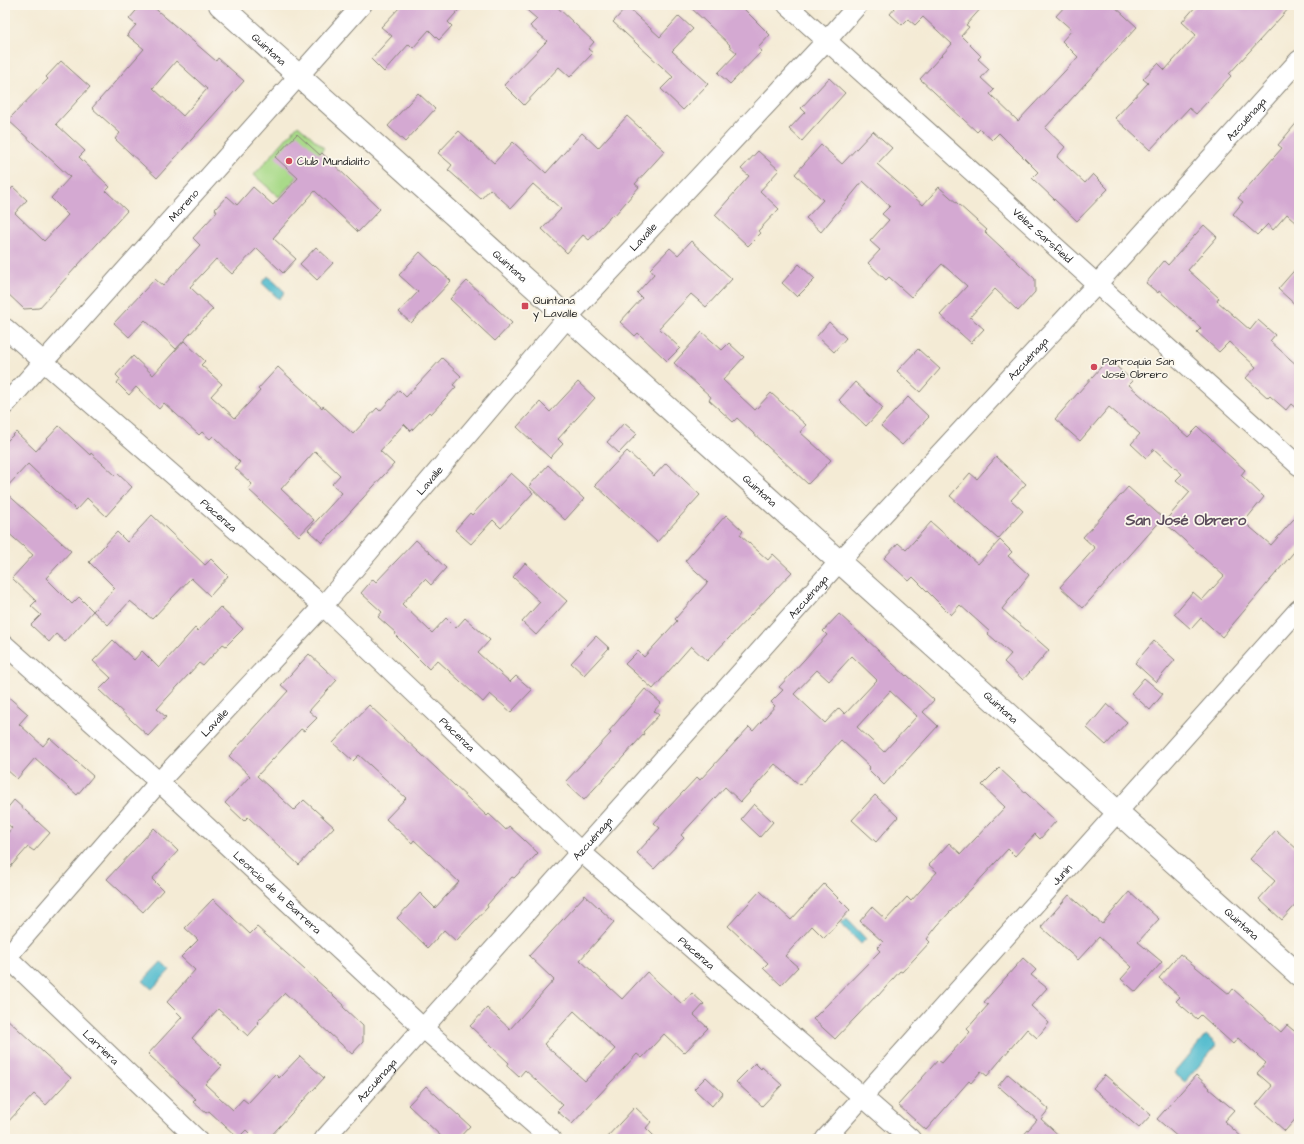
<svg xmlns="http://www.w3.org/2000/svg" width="1304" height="1144" viewBox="0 0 1304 1144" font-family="'Architects Daughter',sans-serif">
  <rect width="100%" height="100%" fill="#fbf7ec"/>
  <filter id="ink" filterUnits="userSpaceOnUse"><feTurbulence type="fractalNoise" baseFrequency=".025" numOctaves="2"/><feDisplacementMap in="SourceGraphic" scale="8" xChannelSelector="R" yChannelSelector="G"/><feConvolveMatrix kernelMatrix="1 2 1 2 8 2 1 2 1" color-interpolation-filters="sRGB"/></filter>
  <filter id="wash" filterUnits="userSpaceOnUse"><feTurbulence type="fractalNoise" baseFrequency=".012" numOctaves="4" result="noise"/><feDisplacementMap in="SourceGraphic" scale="16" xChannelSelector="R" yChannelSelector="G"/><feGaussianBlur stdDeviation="0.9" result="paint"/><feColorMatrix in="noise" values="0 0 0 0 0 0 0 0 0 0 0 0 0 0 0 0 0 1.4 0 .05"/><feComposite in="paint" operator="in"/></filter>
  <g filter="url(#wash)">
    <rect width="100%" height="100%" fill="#f4ebd5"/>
    <path fill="#a9da89" stroke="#627b52" d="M298,125l26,23 -45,49 -25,-22z"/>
    <g fill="#51bbce" stroke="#366c75">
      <path d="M268,276l17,16 -6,7 -17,-16z"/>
      <path d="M847,919l19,20 -5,5 -20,-20z"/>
      <path d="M161,962l9,8 -18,19 -9,-8z"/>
      <path d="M1206,1035l11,10 -32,37 -11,-9z"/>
    </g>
    <g id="blocks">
      <g fill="#d4a9d2" fill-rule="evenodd">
        <path d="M141,5h10l65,56 2,-3 26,23 -87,97 -42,-39 5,-6 -28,-25 52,-59 -17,-14 9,-10 -7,-6zM176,61l31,28 -24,27 -30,-28z"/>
        <path d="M402,5h61l-15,17 4,4 -13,14 -10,-10 -16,18 -4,-4 -25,28 -13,-13 21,-23 -11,-9z"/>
        <path d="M521,5h34l39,37 -6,7 5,4 -23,24 -11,-10 -35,38 -20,-20 43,-44 -17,-15 7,-7z"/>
        <path d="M688,5h52l30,30 -12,13 4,3 -32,33 -12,-11 19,-20 -8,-7 1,-1z"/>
        <path d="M892,5h92l-18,20 3,2 -8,9 20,20 -3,3 11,10 -8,9 13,12 -4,4 28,27 60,-64 -16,-16 10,-11 -16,-14 10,-11h47l24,22 -92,101 20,19 -8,10 28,26 8,-9 15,15 -31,32 -45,-43 6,-6 -39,-39 -7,7 -12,-11 -3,3 -57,-53 32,-35 -29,-27 -8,8 -7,-6 -6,6 -12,-11 5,-6z"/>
        <path d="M1197,5h95l-44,48 -19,21 2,2 -35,38 -7,-6 -39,42 -35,-32 33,-35 -5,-4 15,-16 7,7 31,-35 -14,-13z"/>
        <path d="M627,7l33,30 19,-21 14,13 -21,22 36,33 -25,26 -22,-21 12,-12 -60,-55z"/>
        <path d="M61,61l29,26 -34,37 29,27 -6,6 31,30 -4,4 21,20 -88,97 -15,1 -19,-18v-95l8,-9 14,13 -12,13 29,28 24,-26 -17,-17 19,-21 -62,-57 40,-41 -2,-2z"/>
        <path d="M829,78l16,15 -43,48 -13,-12 16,-17 -4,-4z"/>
        <path d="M418,93l17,16 -30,33 -17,-16z"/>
        <path d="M627,116l38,35 -30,33 4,3 -25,29 -2,-1 -23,25 -6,-5 -16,18 -25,-24 19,-20 -28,-25 -22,24 -21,-19 -9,10 -33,-29 4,-5 -14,-12 21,-22 35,32 19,-21 33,31 36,-40 16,15z"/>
        <path d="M1299,120v105l-12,-11 -14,16 -5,-6 -11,11 -24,-21 10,-12 -5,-4 44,-50 -4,-3z"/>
        <path d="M873,131l19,17 -15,16 46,41 16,-18 48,43 -2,2 50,47v13l-17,19 -23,-22 -25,28 14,12 -13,14 -31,-28 27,-29 -25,-22 -31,33 -22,-20 -3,3 -18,-17 12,-13 -10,-9 19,-21 -7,-6 8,-8 -27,-25 -42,51 -15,-14 17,-18 -28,-26 26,-29 21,19z"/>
        <path d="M297,134l23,21 2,-2 58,56 -22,23 -43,-41 -42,47 23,21 -13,14 -26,-25 -25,26 -16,-15 -26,28 23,22 -37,40 -31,-29 -16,17 -15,-14 41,-44 8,7 37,-41 -7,-7 24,-26 -2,-3 12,-13 10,9 16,-18 20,18 25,-27 -23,-21z"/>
        <path d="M758,151l21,19 -19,21 19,18 -21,22 3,2 -13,13 -33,-31 34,-39 -8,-7z"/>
        <path d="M1204,225l13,12 -29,33 31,28 -2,3 33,29 8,-10 17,15 -5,6 29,26v44l-8,-7 -5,6 -16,-14 -2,2 -22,-20 10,-11 -27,-25 -10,10 -22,-20 4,-4 -42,-37 -1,2 -12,-10 18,-22 4,4z"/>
        <path d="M691,241l41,38 -26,28 -15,-13 -32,34 21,20 -13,13 -29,-28 -3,3 -15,-14 22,-24 -5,-5 17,-19 -4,-5 20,-21 8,7z"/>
        <path d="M316,247l17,16 -16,17 -17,-16z"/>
        <path d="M420,252l31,29 -40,42 -12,-11 19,-20 -19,-17z"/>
        <path d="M799,264l16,15 -18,18 -15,-14z"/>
        <path d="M1299,265v43l-21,-19z"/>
        <path d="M467,281l45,42 -17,18 -45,-42z"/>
        <path d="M829,322l17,16 -12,14 -17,-16z"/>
        <path d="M702,332l20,18 7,-7 15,14 -21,23 32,30 16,-17 35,32 -6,7 31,28 -23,24 -71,-66 -4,4 -24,-22 2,-3 -37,-34z"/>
        <path d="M184,341l21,20 -4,4 21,19 -11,12 24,22 25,-27 -2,-2 20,-22 44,41 1,-2 30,28 24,-26 3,3 19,-21 7,7 36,-39 19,18 -8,9 3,2 -25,27 -2,-2 -18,19 -7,-7 -24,27 14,13 -72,79 -14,-13 34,-37 -10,-9 8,-9 -25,-24 -34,38 33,31 -15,16 -51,-47 4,-5 -17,-16 5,-6 -27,-26 -3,3 -8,-7 -3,3 -35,-32 -5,6 -23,-22 -7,8 -12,-12 3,-4 -4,-4 17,-19 20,19z"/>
        <path d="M918,349l22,20 -20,23 -23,-21z"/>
        <path d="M1108,359l25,22 -4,4 59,52 10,-10 47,43 -4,5 23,22 -20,25 27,23 28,-32v33l-77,91 -21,-19 -10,11 -17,-15 19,-22 9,8 22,-24 -60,-54 26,-30 -14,-12 6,-6 -28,-25 -8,9 -15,-14 9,-10 -31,-27 -29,34 -25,-22z"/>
        <path d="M578,382l17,16 -37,41 5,5 -13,14 -33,-31 23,-25 10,10z"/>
        <path d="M855,382l28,26 -17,18 -27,-26z"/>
        <path d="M908,397l21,20 -27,28 -21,-19z"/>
        <path d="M624,423l13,11 -18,19 -12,-11z"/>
        <path d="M59,426l31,29 1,-2 24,22 2,-2 15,14 -26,29 -19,-18 -11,12 -48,-46 -23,25v-46l11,-11 20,19z"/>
        <path d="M627,451l27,25 12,-13 34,32 -43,47 -62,-57z"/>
        <path d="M996,457l30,27 -15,16 12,11 -25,28 -48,-43 20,-23 7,6z"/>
        <path d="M548,465l36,34 -19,21 -36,-34z"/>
        <path d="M511,473l22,20 -32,35 -8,-8 -22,24 -16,-14 15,-17 2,2z"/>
        <path d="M1128,487l35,31 -80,90 -23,-21 35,-39 -12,-11z"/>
        <path d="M5,492l66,59 -25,27 26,26 7,-7 14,14 22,-23 -26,-26 28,-30 10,10 25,-27 53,50 6,-6 17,17 -18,20 -19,-18 -39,41 -22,-18 -22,24 -15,-14 -28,31 -9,-8 -7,8 -18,-17 10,-10 -10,-9 5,-5 -24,-23 21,-23 -28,-25z"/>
        <path d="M726,515l17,16 -3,4 28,25 5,-6 19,18 -85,89 -16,-15 -38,43 -28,-25 13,-13 6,6 33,-36 -2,-2 33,-37 -23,-21z"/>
        <path d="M931,522l47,42 22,-24 12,12 -4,4 21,19 -27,34 47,41 -26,30 -19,-18 7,-8 -23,-20 2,-2 -30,-27 -9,10 -38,-38 -4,4 -25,-23 14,-15 8,7z"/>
        <path d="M416,540l30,28 -15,17 -6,-6 -23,25 30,29 14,-15 10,10 9,-10 25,22 -12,13 32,29 6,-6 16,14 -21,22 -21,-18 -7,8 -46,-42 -8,9 -34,-34 1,-2 -18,-16 4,-5 -21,-19 12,-14 3,3z"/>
        <path d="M525,563l42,38 -31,34 -14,-13 18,-20 -27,-25z"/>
        <path d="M220,607l23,22 -17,17 -3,-2 -20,22 -4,-3 -42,46 9,8 -18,19 -49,-46 12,-12 -18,-17 20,-21 21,20 8,-9 17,17 36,-40 3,3z"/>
        <path d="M839,614l67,62 1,-1 27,25 -11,12 15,14 -54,59 -16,-16 2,-2 -29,-27 -41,45 -25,-21 -34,38 -16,-15 -44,48 3,3 -30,31 -17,-16 23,-25 -6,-5 43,-46 3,3 49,-53 4,4 22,-25 -4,-4 12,-12 -4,-3 48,-52 -4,-4zM852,656l25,24 -32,34 -6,-6 -14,15 -31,-29 23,-24 12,11zM890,691l27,25 -33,36 -27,-25z"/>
        <path d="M596,636l13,12 -25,27 -13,-12z"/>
        <path d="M1154,641l21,19 -19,22 -21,-19z"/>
        <path d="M309,654l28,26 -28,31 8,7 -13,13 -3,-2 -44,47 37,34 10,-10 30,27 -35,38 -51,-48 -4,4 -19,-18 25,-27 -21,-20 59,-65 -7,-6z"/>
        <path d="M1144,678l19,16 -13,16 -19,-17z"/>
        <path d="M645,689l16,14 -7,8 5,4 -16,17 1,2 -60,66 -19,-18 46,-49 -2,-2z"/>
        <path d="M5,694l23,20 -9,10 24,22 7,-8 43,38 -16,19 -42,-37 -18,21 -12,-11z"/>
        <path d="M1107,704l20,18 -21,23 -19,-17z"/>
        <path d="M369,705l118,111 2,-2 17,16 3,-4 29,27 -24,25 -2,-1 -25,28 1,2 -32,34 -12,-11 -16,18 -31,-30 23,-25 15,15 24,-26 -45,-42 -2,3 -26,-24 20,-21 -47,-43 -6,6 -20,-18z"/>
        <path d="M999,768l57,53 -16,18 -5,-5 -20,22 -7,-7 -71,77 -10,13 3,3 -28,30 -2,-1 -22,25 -1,-1 -42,44 -22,-20 67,-68 -3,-3 6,-6 -23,-21 12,-14 14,13 21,-23 4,4 26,-29 -8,-7 20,-22 12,11 44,-47 -23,-22z"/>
        <path d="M875,795l23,22 -22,25 -24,-22z"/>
        <path d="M14,800l36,33 -16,18 -6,-4 -23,26v-37l7,-8 -7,-6v-11z"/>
        <path d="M754,804l19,18 -13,15 -19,-18z"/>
        <path d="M154,828l24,23 -26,28 11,11 -20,22 -36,-33z"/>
        <path d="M1276,830l23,21v50l-17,19 -23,-21 16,-18 -25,-22z"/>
        <path d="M824,884l26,26 -26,28 -12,-12 -27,30 13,11 -17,18 -18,-17 5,-5 -40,-37 32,-35 31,29z"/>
        <path d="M1129,892l30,27 -21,23 24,20 -26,30 -15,-13 11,-12 -33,-30 -21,23 -37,-33 28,-32 33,29z"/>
        <path d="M585,895l29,27 -34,38 42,39 25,-27 35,32 10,-11 12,11 -10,11 14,13 -24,25 -20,-19 -22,24 -5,-4 -65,70 -15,-13 6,-6 -38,-35 -6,7 -12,-11 2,-3 -39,-37 17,-18 23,21 44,-49 -25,-24zM574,1011l41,38 -30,32 -41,-37z"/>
        <path d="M213,899l37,35 7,-7 87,78 -1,2 20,19v16l-11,12 -67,-61 -28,29 2,2 -11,12 -30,-27 -26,29 30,28 -17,18 28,26 10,-11 5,4 27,-29 4,4 21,-22 24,22 -56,61h-13l-9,-9 -8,8 -29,-27 -3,2 -13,-11 3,-3 -48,-45 34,-37 -15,-15 28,-32 -14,-13 17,-17 -13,-12z"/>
        <path d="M1180,954l49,40 4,-5 48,43 6,-7 12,10v80l-14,16 -29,-26 16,-19 -15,-13 9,-10 -28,-25 -5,6 -32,-29 -4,4 -21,-18 4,-4 -21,-19z"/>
        <path d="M1023,958l13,12 -5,5 16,13 -16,18 18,17 -12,15 -10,-9 -40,47 -6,-5 -10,12 -2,-2 -43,49 -28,-25 40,-45 4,3 28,-31 -3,-3 21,-24 -4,-3z"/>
        <path d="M5,1017l66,61 -25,27 -12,-11 -29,31z"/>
        <path d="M755,1063l6,6 1,-2 20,18 -20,21 -26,-24z"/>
        <path d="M1008,1074l41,35 -8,10 22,20h-43l17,-19 -39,-34z"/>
        <path d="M1105,1075l46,40 -12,13 -46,-40z"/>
        <path d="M1196,1075l14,13 -1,1 25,21 -10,11 20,18h-64l-23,-20z"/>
        <path d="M706,1077l17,16 -11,13 -18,-17z"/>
        <path d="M426,1086l44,40 -12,13h-14l-36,-34z"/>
        <path d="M635,1107l16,15 -5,6 11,11h-52z"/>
      </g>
    </g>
  </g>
  <g filter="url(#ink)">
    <use href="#blocks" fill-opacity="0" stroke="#888478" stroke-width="1"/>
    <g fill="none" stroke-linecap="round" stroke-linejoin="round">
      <defs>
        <g id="street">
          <path id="s1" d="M787,5l512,461"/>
          <path id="s2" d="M5,328l318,278 258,246 330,287"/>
          <path id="s3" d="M5,405l357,-400"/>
          <path id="s4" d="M5,645l154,137 264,246 128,111"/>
          <path id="s5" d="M5,955l192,184"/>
          <path id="s6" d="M5,959l154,-177 164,-176 244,-288 260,-278 31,-35"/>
          <path id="s7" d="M324,1139l515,-577 258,-278 202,-224"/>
          <path id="s8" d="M825,1139l474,-530"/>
        </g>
        <g id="secondary">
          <path id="s9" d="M220,5l1079,970"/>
        </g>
      </defs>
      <use href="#street" stroke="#888478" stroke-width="21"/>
      <use href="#secondary" stroke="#888478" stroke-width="24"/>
      <use href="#street" stroke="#fff" stroke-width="19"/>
      <use href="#secondary" stroke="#fff" stroke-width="22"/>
    </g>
  </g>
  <g fill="#d1495b" stroke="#fbf7ec" stroke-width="1.5">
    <circle cx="289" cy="161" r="4"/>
    <rect x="521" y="302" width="8" height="8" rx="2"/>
    <circle cx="1094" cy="367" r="4"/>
  </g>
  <g text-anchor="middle" stroke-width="3.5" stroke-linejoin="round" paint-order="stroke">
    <g font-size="11" fill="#1c1c1c" stroke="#fbf7ec">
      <text dy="4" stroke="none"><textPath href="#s9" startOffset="66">Quintana</textPath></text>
      <text dy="4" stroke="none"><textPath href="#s7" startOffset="1375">Azcuénaga</textPath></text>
      <text dy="4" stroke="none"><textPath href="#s3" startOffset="268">Moreno</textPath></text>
      <text dy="4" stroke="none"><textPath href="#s1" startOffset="344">Vélez Sarsfield</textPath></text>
      <text dy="4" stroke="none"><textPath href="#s6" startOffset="964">Lavalle</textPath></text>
      <text dy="4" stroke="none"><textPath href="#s9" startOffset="390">Quintana</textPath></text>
      <text dy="4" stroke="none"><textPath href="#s7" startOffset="1051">Azcuénaga</textPath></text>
      <text dy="4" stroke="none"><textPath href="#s6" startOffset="640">Lavalle</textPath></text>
      <text dy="4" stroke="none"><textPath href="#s9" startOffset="726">Quintana</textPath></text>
      <text dy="4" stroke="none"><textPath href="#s2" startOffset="284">Piacenza</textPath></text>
      <text dy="4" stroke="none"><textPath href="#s7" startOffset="727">Azcuénaga</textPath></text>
      <text dy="4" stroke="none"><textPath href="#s9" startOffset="1050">Quintana</textPath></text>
      <text dy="4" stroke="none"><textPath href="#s6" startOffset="316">Lavalle</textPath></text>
      <text dy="4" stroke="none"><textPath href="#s2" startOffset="608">Piacenza</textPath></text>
      <text dy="4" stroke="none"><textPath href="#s7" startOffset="403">Azcuénaga</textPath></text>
      <text dy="4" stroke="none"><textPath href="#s8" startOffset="355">Junín</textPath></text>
      <text dy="4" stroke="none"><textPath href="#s4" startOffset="368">Leoncio de la Barrera</textPath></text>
      <text dy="4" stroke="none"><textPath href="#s9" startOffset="1374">Quintana</textPath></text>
      <text dy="4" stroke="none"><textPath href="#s2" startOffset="932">Piacenza</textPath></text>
      <text dy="4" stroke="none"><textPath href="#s5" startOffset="133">Larriera</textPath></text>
      <text dy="4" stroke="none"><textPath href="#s7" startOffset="79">Azcuénaga</textPath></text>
    </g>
    <g font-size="11" fill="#1c1c1c" stroke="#fbf7ec" text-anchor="start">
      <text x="297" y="165">Club Mundialito</text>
      <text x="533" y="304">Quintana<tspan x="533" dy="13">y Lavalle</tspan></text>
      <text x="1102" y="365">Parroquia San<tspan x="1102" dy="13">José Obrero</tspan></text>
    </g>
    <g font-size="15" font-weight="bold" fill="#5c4d5c" stroke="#fbf7ec">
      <text x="1186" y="525">San José Obrero</text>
    </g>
  </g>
  <rect width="1304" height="1144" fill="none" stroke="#fbf7ec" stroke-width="20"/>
</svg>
